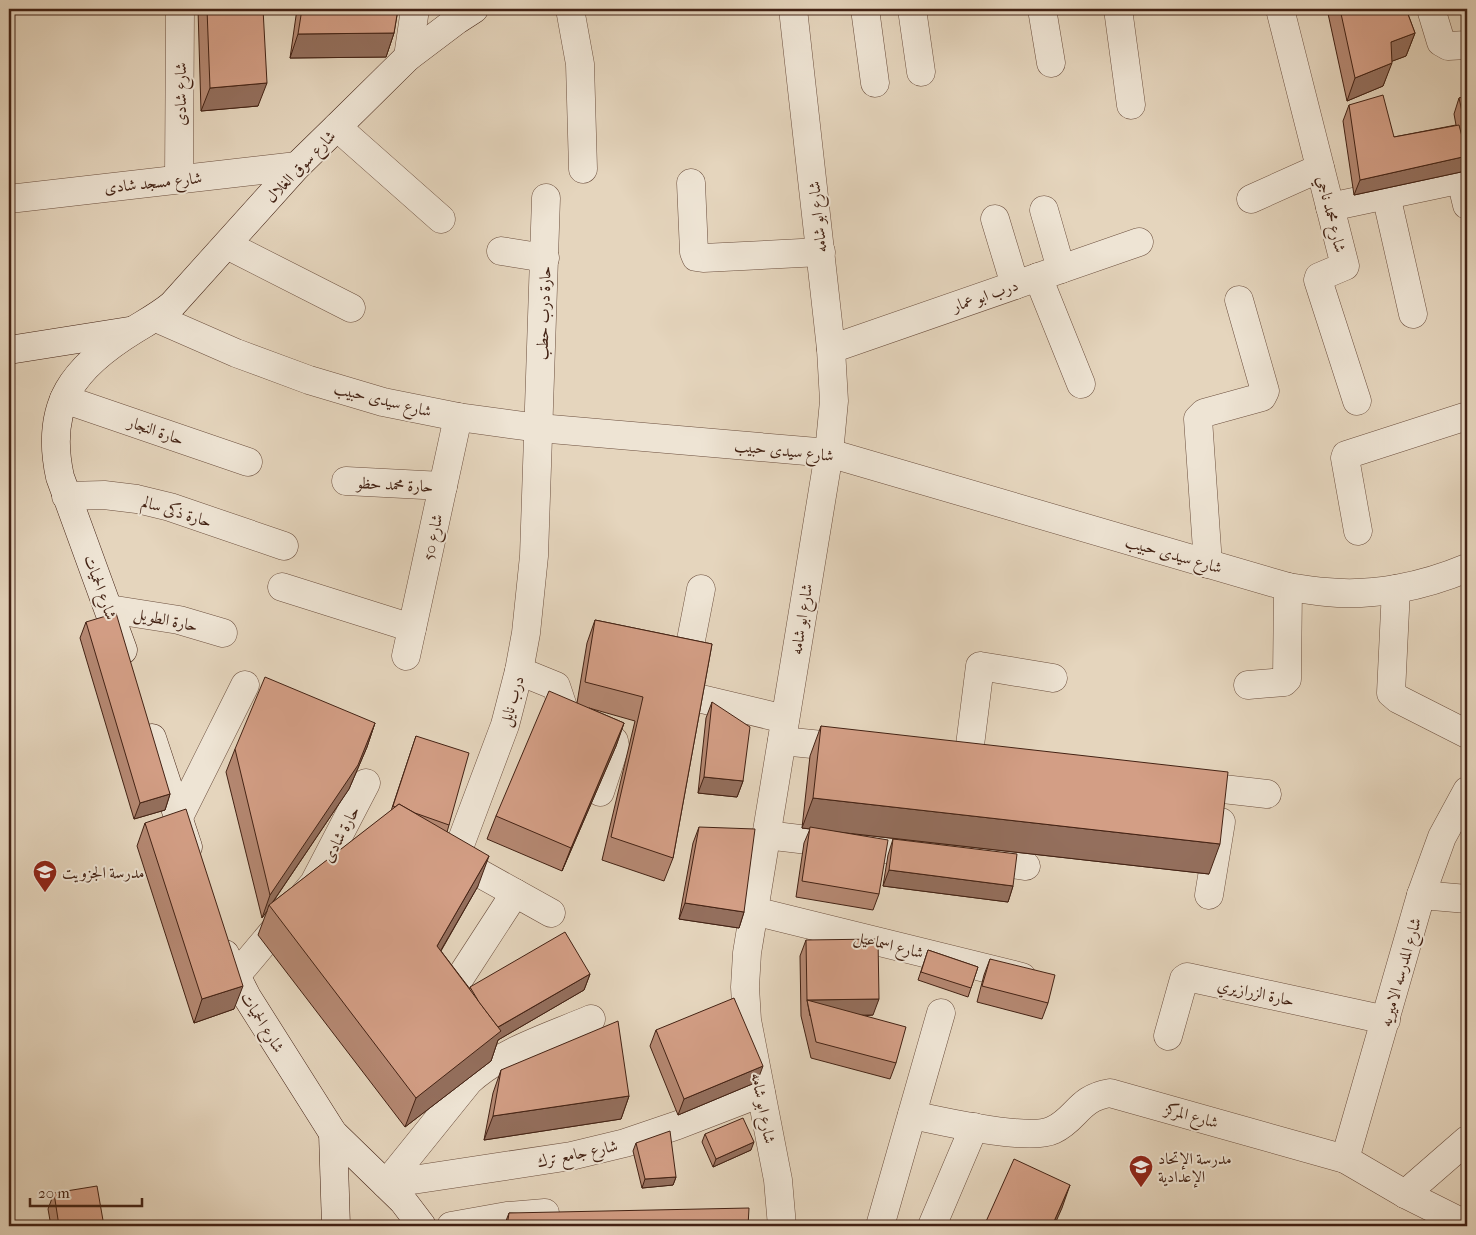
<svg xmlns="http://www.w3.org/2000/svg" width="1476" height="1235" viewBox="0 0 1476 1235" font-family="'IM FELL French Canon',Amiri,serif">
  <rect width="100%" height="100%" fill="#e5d5bd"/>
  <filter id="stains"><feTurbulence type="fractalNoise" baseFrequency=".004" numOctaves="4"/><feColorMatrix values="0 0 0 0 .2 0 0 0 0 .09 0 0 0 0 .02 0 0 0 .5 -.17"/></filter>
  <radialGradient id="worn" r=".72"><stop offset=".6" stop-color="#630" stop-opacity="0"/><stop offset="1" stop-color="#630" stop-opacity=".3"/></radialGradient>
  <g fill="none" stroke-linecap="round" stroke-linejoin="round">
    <defs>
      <g id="street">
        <path d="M570,9l10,55 3,105"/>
        <path d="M865,9l10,74"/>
        <path d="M912,9l9,63"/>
        <path d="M1042,9l9,54"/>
        <path d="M1118,9l13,96"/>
        <path d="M1280,9l65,257 -26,11 -1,3 39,121"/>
        <path d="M1431,9l10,33 7,4 19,-1"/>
        <path d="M408,57l7,-48"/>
        <path d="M337,127l104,92"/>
        <path d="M179,179l1,-170"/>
        <path d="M1461,180l6,25"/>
        <path d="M691,183l3,69 2,5 7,1 118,-6"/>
        <path d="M1386,195l27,119"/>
        <path d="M546,198l-12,358 -8,77 -7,38 -14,54 -48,128v5l6,6 88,49"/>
        <path d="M9,199l288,-33"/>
        <path d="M1251,199l69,-31"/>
        <path d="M1330,207l137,-29"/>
        <path d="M1044,210l17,59"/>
        <path d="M995,219l20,66"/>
        <path d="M227,245l124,63"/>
        <path d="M501,251l44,7"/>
        <path d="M1038,277l43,107"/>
        <path d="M156,318l80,35 73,27 74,22 75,15 81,11 290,25 459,134c13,2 26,4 38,5 47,5 98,-6 141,-24"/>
        <path d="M831,349l308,-107"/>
        <path d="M64,399l184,63"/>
        <path d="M346,481l97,5"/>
        <path d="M66,496l38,-1 33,4 33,8 114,39"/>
        <path d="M1358,531l-13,-73 1,-3 121,-39"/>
        <path d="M1208,564l-10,-145 6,-6 58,-16 3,-6 -26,-91"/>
        <path d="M282,587l130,41"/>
        <path d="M701,589l-19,97 1,7 6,3 96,23"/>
        <path d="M1396,589l-5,104 7,6 69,35"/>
        <path d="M109,609l70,11 44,13"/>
        <path d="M406,656l52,-239"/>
        <path d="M519,671l37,15 11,33 4,3 43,19 1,5 -15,46"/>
        <path d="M1248,685l36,-3 3,-3 1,-92"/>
        <path d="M782,741l70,7"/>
        <path d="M968,761l12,-95 73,12"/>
        <path d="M1188,785l79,9"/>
        <path d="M179,817l66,-132"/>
        <path d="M766,835l160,19"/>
        <path d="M979,860l47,6"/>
        <path d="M1209,895l12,-73"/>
        <path d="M1421,895l46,4"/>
        <path d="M754,911l268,66"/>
        <path d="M235,977l79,-94 52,-100"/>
        <path d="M454,987l61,-94"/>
        <path d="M1168,1036l16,-57 3,-2 199,43"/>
        <path d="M912,1115c29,6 117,27 141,15 24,-11 25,-32 57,-37l235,66 60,35 62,31"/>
        <path d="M1345,1159l76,-264 21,-58 25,-46"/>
        <path d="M386,1184l185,-28 54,-13 53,-18 83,-32"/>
        <path d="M386,1184l83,-103c31,-29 82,-45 122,-62"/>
        <path d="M1405,1194l62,-54"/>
        <path d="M451,1226l56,-10 38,-3"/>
        <path d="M782,1226l-4,-46 -31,-160 -2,-33 2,-34 82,-500 5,-52 -3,-52 -38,-340"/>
        <path d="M880,1226l61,-213"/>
        <path d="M932,1226l42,-99"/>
      </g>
      <g id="secondary">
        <path d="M9,350l120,-19"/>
        <path d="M123,650l-63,-173c-16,-73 14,-110 74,-147 13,-8 26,-15 38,-25l125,-139 40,-39 71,-70 49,-37 17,-11"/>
        <path d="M152,738l36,109"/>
        <path d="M225,954l22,43 86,136 70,68 19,25"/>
        <path d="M333,1133l3,93"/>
      </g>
    </defs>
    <use href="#street" stroke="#6c4f3e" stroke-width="29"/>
    <use href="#secondary" stroke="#432214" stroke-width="29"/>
    <use href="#street" stroke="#eee4d4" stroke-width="28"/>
    <use href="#secondary" stroke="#eee4d4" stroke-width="28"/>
  </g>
  <g fill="#b58872" stroke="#432214">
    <path d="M198,9h65l-5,97 -57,5z"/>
    <path d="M297,9h101l-4,24 -8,24 -96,1z"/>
    <path d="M1327,9h79l9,24 -9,23 -14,5 -9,25 -36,15z"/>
    <path d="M1467,96v76h-1l-1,-8 -4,8 -107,23 -11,-74 6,-16 45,32 62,-12 -2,-11 5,-16z"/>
    <path d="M595,620l117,24 -39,214 -9,23 -62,-21 33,-139 -46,-13 35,15 -8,23 -54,125 -75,-32 9,-23 81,-113 10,-60z"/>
    <path d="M86,622l84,172 -5,16 -31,9 -54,-181z"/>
    <path d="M712,702l31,79 -6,16 -39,-4 8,-75z"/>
    <path d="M375,723l-8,24 -18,42 -76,113 118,-91 25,-75 33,89 -2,7 31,54 -37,65 29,38v-2l120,-13 -6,16 -86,50 -7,21 -86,66 -147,-192 9,-24 -5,7 -36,-146 9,-23z"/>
    <path d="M821,726l388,148 -372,-42 42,62 -6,16 -77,-13 8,-54 6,-14 -8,-1 8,-72z"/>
    <path d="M145,823l89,186 -40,14 -57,-177z"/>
    <path d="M699,827l45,85 -5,16 -60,-9 14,-76z"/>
    <path d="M893,839l120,47 -5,16 -125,-16 5,-31z"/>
    <path d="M806,940l67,75 -10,1 33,47 -6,16 -79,-21 -10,-42 -1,-60z"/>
    <path d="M928,950l50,17 -10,30 -50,-17z"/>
    <path d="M990,959l58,44 -6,16 -65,-17 7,-27z"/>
    <path d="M656,1030l101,52 -79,33 -28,-69z"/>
    <path d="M501,1070l128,26 -8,23 -137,21 9,-47z"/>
    <path d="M705,1134l46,16 -38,17 -11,-25z"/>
    <path d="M636,1143l40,34 -3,8 -31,3 -9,-37z"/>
    <path d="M54,1193l50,33h-53l-3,-17z"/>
    <path d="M509,1213l239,13h-244z"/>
  </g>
  <g fill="#946f5d" stroke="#432214">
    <path d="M394,33l-8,24 -96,1 8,-24z"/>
    <path d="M1415,33l-9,23 -24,9 9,-23z"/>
    <path d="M1392,63l-9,23 -36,15 8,-23z"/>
    <path d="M267,83l-9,23 -57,5 9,-23z"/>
    <path d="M1467,156l-6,16 -107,23 6,-15z"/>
    <path d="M375,723l-8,24 -18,42 -79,117 -1,-1 -2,6 -5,7 8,-23z"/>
    <path d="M624,723l-8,23 -54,125 9,-23z"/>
    <path d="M704,777l39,4 -6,16 -39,-4z"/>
    <path d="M170,794l-5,16 -31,9 6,-16z"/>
    <path d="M813,798l407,46 -11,30 -407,-46z"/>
    <path d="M489,856l-11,30 -52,90 11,-30z"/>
    <path d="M889,870l124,16 -5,16 -125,-16z"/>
    <path d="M685,903l59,9 -5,16 -60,-9z"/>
    <path d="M590,974l-6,16 -86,50 -7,21 -86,66 11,-29 79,-69z"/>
    <path d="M243,986l-9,23 -40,14 8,-24z"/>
    <path d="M879,999l-6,16 -63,1 -3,-16z"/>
    <path d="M763,1066l-6,16 -79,33 6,-16z"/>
    <path d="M629,1096l-8,23 -137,21 9,-24z"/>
    <path d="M754,1142l-3,8 -38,17 3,-8z"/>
    <path d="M676,1177l-3,8 -31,3 3,-9z"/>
    <path d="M1070,1185l-8,23 -8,18h-2z"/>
  </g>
  <g fill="#d39e85" stroke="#432214">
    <path d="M207,9h56l4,74 -57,5z"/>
    <path d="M302,9h96l-4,24 -96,1z"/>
    <path d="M1340,9h66l9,24 -24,9 1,21 -37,15z"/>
    <path d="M1383,95l11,42 65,-12 8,31 -107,24 -11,-75z"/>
    <path d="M1467,96v38l-8,-36z"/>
    <path d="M116,613l54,181 -30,9 -54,-181z"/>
    <path d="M595,620l117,24 -39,214 -62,-21 32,-140 -58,-15z"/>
    <path d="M265,677l110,46 -17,42 -88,130 -35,-146z"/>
    <path d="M549,691l75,32 -53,125 -75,-32z"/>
    <path d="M712,702l38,25 -7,54 -39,-4z"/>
    <path d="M821,726l407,46 -8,72 -407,-46z"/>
    <path d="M416,736l53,17 -20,72 -34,-12 -16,-9 -4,3 -2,-1z"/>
    <path d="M399,804l90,52 -52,90 64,85 -85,67 -147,-193z"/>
    <path d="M186,809l57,177 -41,13 -57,-176z"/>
    <path d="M699,827l56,2 -11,83 -59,-9z"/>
    <path d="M810,827l78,13 -9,54 -77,-13z"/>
    <path d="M893,839l124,15 -4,32 -124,-16z"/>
    <path d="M565,932l25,42 -92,53 -19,-25 -9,-15z"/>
    <path d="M878,939l1,60 -72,1 99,27 -10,36 -80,-21 -9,-42 -1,-60z"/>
    <path d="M928,950l50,17 -7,21 -50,-16z"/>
    <path d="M990,959l65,16 -7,28 -66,-17z"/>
    <path d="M734,998l29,68 -79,33 -28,-69z"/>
    <path d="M618,1021l11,75 -136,20 8,-46z"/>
    <path d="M743,1118l11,24 -38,17 -11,-25z"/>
    <path d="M670,1131l6,46 -31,2 -9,-36z"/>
    <path d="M1014,1159l56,26 -18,41h-68z"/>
    <path d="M97,1186l7,40h-45l-5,-33z"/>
    <path d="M749,1208l-1,18h-241l2,-13z"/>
  </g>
  <defs>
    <symbol id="school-pin" viewBox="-11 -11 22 30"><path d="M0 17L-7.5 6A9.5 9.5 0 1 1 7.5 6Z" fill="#8f2418" stroke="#eee4d4"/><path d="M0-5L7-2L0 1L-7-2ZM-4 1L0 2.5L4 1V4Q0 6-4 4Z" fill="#fff"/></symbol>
  </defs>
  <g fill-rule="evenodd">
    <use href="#school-pin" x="31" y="858" width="28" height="38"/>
    <use href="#school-pin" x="1127" y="1153" width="28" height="38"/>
  </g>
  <g text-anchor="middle" stroke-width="4" stroke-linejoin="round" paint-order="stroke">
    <g font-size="16" fill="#432214" stroke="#eee4d4">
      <text transform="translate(180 94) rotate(-90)" y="6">شارع شادى</text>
      <text transform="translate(300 166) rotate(-46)" y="6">شارع سوق الغلال</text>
      <text transform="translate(153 182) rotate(-6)" y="6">شارع مسجد شادى</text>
      <text transform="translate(1332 214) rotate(76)" y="6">شارع محمد ناجي</text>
      <text transform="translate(817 217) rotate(-96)" y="6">شارع ابو شامه</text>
      <text transform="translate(985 295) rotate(-19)" y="6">درب ابو عمار</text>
      <text transform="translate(543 313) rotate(-88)" y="6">حارة درب حطب</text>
      <text transform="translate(383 399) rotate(14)" y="6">شارع سيدى حبيب</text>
      <text transform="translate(156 430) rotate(19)" y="6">حارة النجار</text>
      <text transform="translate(784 450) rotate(6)" y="6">شارع سيدى حبيب</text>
      <text transform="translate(395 484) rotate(3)" y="6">حارة محمد حظو</text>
      <text transform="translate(177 511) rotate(17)" y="6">حارة ذكى سالم</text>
      <text transform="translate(432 537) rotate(-78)" y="6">شارع 50</text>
      <text transform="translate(1174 554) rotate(16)" y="6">شارع سيدى حبيب</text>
      <text transform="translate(101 587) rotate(70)" y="6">شارع الحميات</text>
      <text transform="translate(166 619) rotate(12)" y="6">حارة الطويل</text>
      <text transform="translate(801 619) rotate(-81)" y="6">شارع ابو شامه</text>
      <text transform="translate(511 701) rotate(-74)" y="6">درب نايل</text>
      <text transform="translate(340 834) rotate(-62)" y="6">حارة شادى</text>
      <text transform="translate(889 944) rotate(14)" y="6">شارع اسماعيل</text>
      <text transform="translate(1400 972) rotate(-74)" y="6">شارع المدرسه الاميريه</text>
      <text transform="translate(1256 992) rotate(12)" y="6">حارة الزرازيري</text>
      <text transform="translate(263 1022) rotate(58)" y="6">شارع الحميات</text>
      <text transform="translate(764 1108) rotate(79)" y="6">شارع ابو شامه</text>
      <text transform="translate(1192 1115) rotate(16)" y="6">شارع المركز</text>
      <text transform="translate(577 1153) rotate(-12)" y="6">شارع جامع ترك</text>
    </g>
    <g font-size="16" fill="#432214" stroke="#eee4d4" text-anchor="start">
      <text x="62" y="878">مدرسة الجزويت</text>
      <text x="1158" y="1164">مدرسة الإتحاد<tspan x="1158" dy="18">الإعدادية</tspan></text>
    </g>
  </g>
  <rect width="1476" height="1235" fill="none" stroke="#e5d5bd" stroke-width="30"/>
  <rect x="10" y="10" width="1456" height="1215" fill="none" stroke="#432214" stroke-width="2.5"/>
  <rect x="15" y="15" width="1446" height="1205" fill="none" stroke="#432214"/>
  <path d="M30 1198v8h112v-8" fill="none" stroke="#432214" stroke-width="2.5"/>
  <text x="38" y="1198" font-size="15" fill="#432214" stroke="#eee4d4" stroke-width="4" paint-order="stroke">20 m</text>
  <rect width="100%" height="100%" filter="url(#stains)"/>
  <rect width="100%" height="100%" fill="url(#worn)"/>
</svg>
